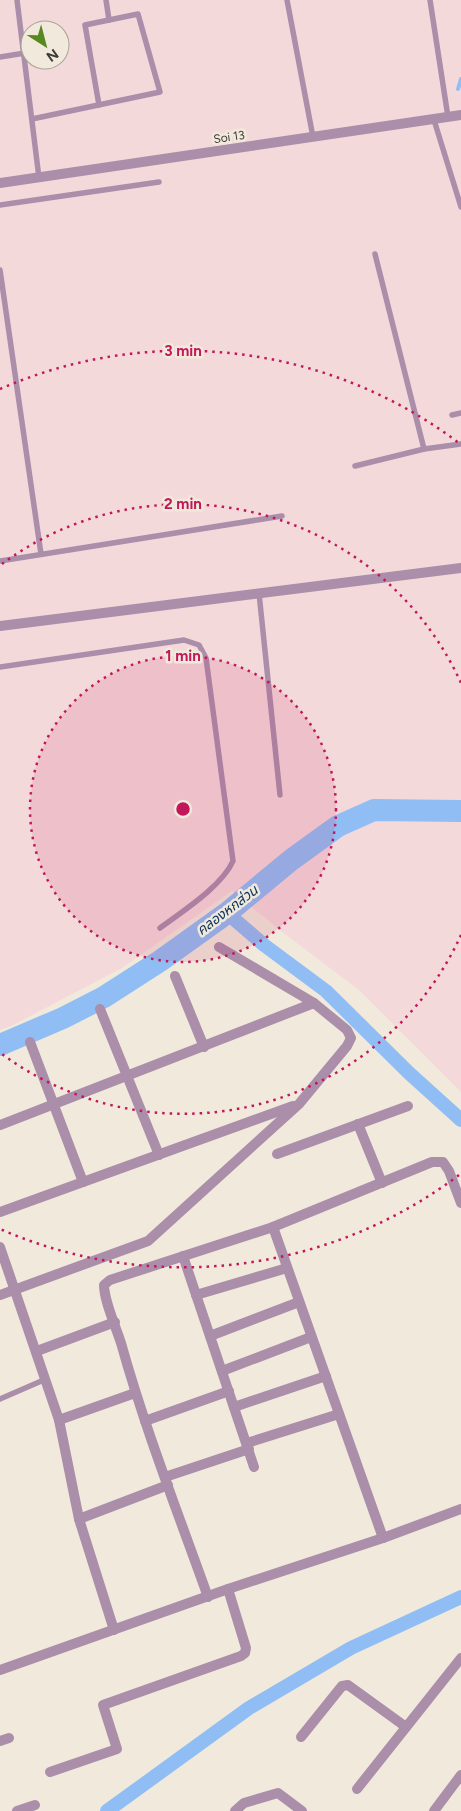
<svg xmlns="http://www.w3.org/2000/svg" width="461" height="1811" viewBox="0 0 461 1811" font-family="Figtree,'Noto Sans Thai',sans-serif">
  <rect width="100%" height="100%" fill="#f1e9db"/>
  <path fill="#f4d9da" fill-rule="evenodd" d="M0,0h461v1092l-102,-102 -78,-59 -49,-40 -110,77 -109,57 -13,5zM30,30h30v30h-30z"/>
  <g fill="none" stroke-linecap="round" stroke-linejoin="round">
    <path stroke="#90bef4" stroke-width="4" d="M458,89l3,-10"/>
    <g stroke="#90bef4" stroke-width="14">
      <path d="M227,913l37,32 62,46 83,82 52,47"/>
      <path d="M107,1811l142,-103 102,-60 110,-51"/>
    </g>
    <path stroke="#90bef4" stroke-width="22" d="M0,1045l63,-27 41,-21 56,-36 67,-48 64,-53 47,-34 36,-16 87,1"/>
    <g stroke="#aa8eaa" stroke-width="5.5">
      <path d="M17,0l22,178"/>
      <path d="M287,0l26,137"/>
      <path d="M430,0l18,117"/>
      <path d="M0,57l25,-4"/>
      <path d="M99,105l-14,-80 24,-5"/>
      <path d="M32,119l128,-27 -22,-78 -29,6 -3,-20"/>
      <path d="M434,120l27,87"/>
      <path d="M0,205l159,-23"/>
      <path d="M375,254l49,195 37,-5"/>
      <path d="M0,270l41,284"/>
      <path d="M452,415l9,-2"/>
      <path d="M355,466l69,-17"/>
      <path d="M0,561l282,-45"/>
      <path d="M259,593l21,202"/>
      <path d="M0,667l184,-27 15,5 7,13 27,203c-11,25 -50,50 -73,67"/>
      <path d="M0,1399l46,-20"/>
    </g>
    <g stroke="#aa8eaa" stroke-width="10">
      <path d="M0,183l461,-68"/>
      <path d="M0,626l461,-58"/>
      <path d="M175,976l29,71"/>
      <path d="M100,1009l59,146"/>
      <path d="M30,1042l53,140"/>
      <path d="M358,1124l24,59"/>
      <path d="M0,1125l314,-122"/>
      <path d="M277,1154l131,-48"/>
      <path d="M0,1212l293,-106"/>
      <path d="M273,1227l110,311"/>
      <path d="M0,1247l59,173 20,99 35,111"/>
      <path d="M183,1256l71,211"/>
      <path d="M0,1295l148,-54 151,-137 48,-58 4,-8 -4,-8 -33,-27 -95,-56"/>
      <path d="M196,1295l91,-27"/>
      <path d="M210,1336l89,-34"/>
      <path d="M37,1351l78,-29"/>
      <path d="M222,1371l89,-34"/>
      <path d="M234,1407l92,-31"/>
      <path d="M59,1420l76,-27"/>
      <path d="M145,1421l84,-30"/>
      <path d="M247,1443l92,-29"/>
      <path d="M165,1477l84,-28"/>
      <path d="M79,1519l89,-34"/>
      <path d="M208,1597c-30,-84 -63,-168 -87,-254 -5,-16 -17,-42 -17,-58l6,-5 163,-53 159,-65h11l6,9 12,32"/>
      <path d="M0,1670l228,-81 155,-51 78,-29"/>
      <path d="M301,1737l41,-51 6,-1 58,42"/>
      <path d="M0,1741l9,-3"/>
      <path d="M50,1772l67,-23 -14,-44 138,-49 4,-3 1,-5 -18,-59"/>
      <path d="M357,1789l104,-131"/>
      <path d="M17,1811l18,-6"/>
      <path d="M235,1811l9,-8 34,-10 24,18"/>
      <path d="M434,1811l27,-36"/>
    </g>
  </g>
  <circle cx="183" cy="809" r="153" fill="#c2185b" fill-opacity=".12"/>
  <g fill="none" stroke="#c2185b" stroke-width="2.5" stroke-dasharray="2.5 5">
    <circle cx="183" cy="809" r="153"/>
    <path d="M461 935A305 305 0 0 1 2 1054M2 564A305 305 0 0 1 461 683"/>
    <path d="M459 1175A458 458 0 0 1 0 1229M0 389A458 458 0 0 1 459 443"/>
  </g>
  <g text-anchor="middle" stroke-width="5" stroke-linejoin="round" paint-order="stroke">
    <g font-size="12" fill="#3e3b36" stroke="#f1e9db">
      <text transform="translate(229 137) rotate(-8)" y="4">Soi 13</text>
    </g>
    <g font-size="14" font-style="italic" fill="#09325c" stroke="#f1e9db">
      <text transform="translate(227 910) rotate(-37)" y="5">คลองหกส่วน</text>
    </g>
  </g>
  <circle cx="183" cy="809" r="8" fill="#c2185b" stroke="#f1e9db" stroke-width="2.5"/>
  <g font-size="15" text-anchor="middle" font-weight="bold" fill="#c2185b" stroke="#f1e9db" stroke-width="5" stroke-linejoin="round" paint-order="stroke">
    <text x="183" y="356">3 min</text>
    <text x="183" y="509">2 min</text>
    <text x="183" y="661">1 min</text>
  </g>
  <g transform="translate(45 45) rotate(144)"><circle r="24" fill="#f1e9db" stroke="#a9a399"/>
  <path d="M0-4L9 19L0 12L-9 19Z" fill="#56891f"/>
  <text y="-8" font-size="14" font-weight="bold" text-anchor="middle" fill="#3e3b36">N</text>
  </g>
</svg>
